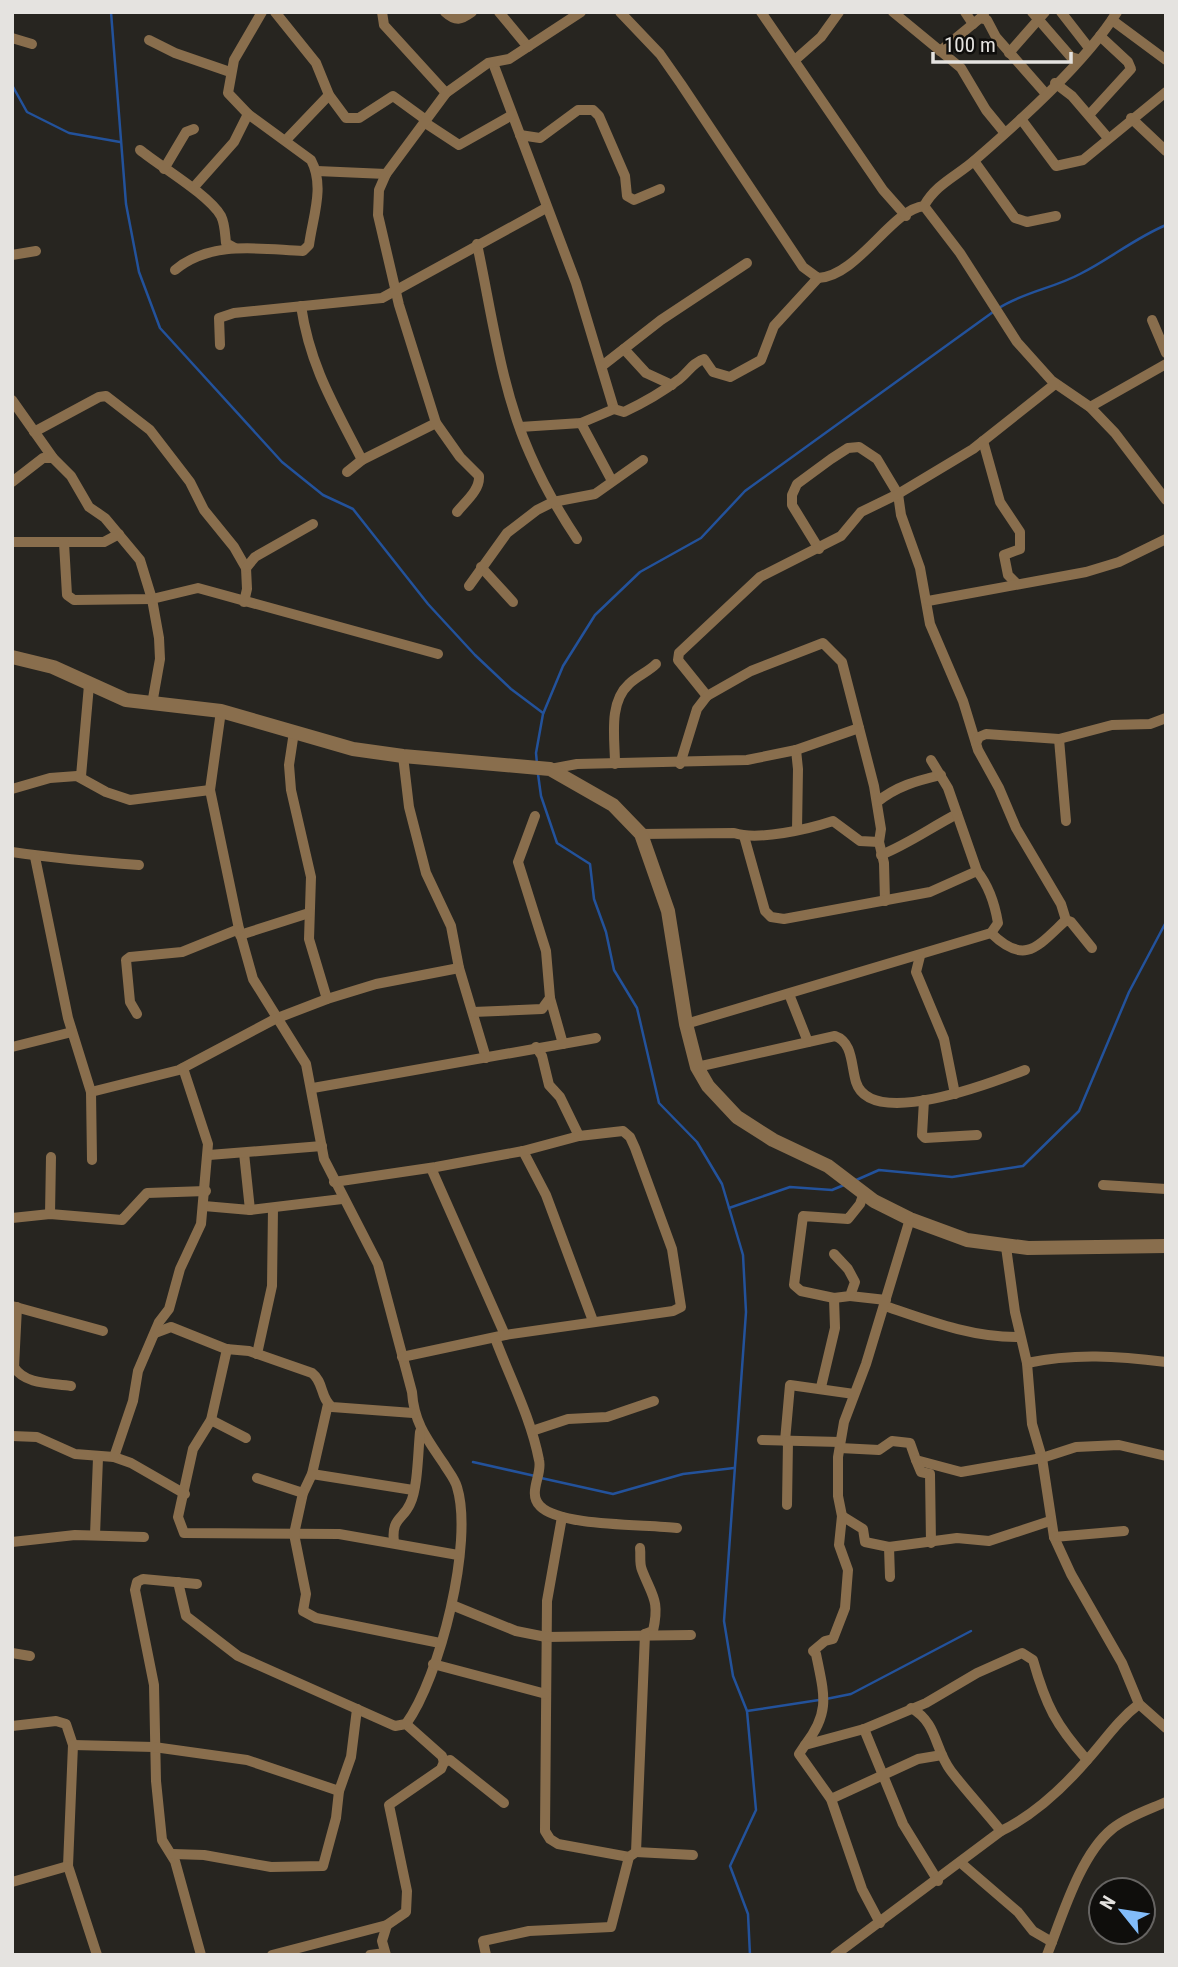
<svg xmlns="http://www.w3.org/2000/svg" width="1178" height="1967" viewBox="0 0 1178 1967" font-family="'Roboto Condensed',sans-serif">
  <rect width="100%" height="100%" fill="#272520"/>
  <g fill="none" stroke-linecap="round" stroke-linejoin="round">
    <g stroke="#23529b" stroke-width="2.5">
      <path d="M111,12l15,192 13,68 21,56 122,134 41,33 30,14 75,95 47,51 36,34 32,24"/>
      <path d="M12,85l15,27 42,21 51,9"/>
      <path d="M999,308c25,-16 55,-20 81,-34 30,-15 55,-36 86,-49"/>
      <path d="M537,764l-1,-11 7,-39 20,-48 32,-51 45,-43 61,-34 44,-47 248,-179"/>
      <path d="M538,774l3,22 16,47 33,21 4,35 12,33 8,38 23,38 22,95 38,39 25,42 21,71 3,57 -22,309 9,55 14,35 9,99 -26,56 18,48 2,41"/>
      <path d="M854,1181l25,-11 73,7 71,-11 56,-55 50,-119 37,-70"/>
      <path d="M729,1208l61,-21 42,3 12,-5"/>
      <path d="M473,1462l62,14"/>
      <path d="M541,1478l72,16 70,-20 51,-6"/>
      <path d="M826,1699l25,-5 120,-63"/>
      <path d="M747,1711l72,-11"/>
    </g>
    <g stroke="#896e4d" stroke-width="10">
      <path d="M275,12l41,51 13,32 17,23h13l34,-22 33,24"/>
      <path d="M382,12l2,13 62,68"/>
      <path d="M445,12c11,10 16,8 27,0"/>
      <path d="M499,12l29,35"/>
      <path d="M620,12l40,42 21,30 122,183 15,11c39,-1 74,-69 106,-72l36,47 57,89 35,39 38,26 25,26 51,67"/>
      <path d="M761,12l122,178 23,26"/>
      <path d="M893,12l68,56 25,42 18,22"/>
      <path d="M965,12l8,12"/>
      <path d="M1032,12l39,45 7,2"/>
      <path d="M1061,12l28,36"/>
      <path d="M981,18l6,2 9,17 50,57"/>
      <path d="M1112,20l54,40"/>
      <path d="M12,38l20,6"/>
      <path d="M149,40l26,13 55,19"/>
      <path d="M940,51l44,-36"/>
      <path d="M1009,53l36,-41"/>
      <path d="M795,60l26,-23 18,-25"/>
      <path d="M493,63l83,220 38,126 -33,14 -61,4"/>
      <path d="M1055,83l17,13 36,42"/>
      <path d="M1089,115l42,-46 -3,-7 -28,-26"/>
      <path d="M1131,118l35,33"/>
      <path d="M1021,119l35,47 27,-6 83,-68"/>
      <path d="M424,122l35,23 53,-30"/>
      <path d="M520,135l20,3 38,-28h15l6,6 26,60 2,20 7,4 26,-11"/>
      <path d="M286,140l43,-45"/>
      <path d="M140,150c21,17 69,45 81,66 4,8 4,18 5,27l9,5"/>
      <path d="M974,161l41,57 12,4 29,-6"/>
      <path d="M164,169l22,-37 8,-3"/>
      <path d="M317,171l69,3"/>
      <path d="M194,187l40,-45 14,-28"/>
      <path d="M924,206c12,-22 33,-30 51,-46 45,-39 111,-98 142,-148"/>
      <path d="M477,244c15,70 24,145 53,210 13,30 29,58 47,85"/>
      <path d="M12,255l24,-4"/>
      <path d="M175,270c36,-30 84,-21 128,-19l6,-6c4,-29 16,-59 2,-85l-63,-46 -20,-21 6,-33 28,-48"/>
      <path d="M301,306c9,61 34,101 61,154"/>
      <path d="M1152,320l14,33"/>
      <path d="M220,345l-1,-27 15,-5 148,-15 164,-90"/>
      <path d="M624,349l22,24 26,12"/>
      <path d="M602,366l59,-46 86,-57"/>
      <path d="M12,400l41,58 18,18 18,31 16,11 35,42 12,39 7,39 1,21 -8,45"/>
      <path d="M1090,407l76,-43"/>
      <path d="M614,409l10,3c19,-9 37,-19 54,-32 9,-6 15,-18 26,-21l9,13 17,5 31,-17 13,-34 44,-48"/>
      <path d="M581,423l31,58"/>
      <path d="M34,432l65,-35 7,-1 44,34 40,52 14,28 30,37 12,21 1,21 -3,13"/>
      <path d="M983,441l17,61 20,30v17l-16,6 4,20 8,8"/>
      <path d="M347,472l15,-12 74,-37"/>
      <path d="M12,482l31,-24h10"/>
      <path d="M457,512c9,-11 23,-22 22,-36l-19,-19 -24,-34 -37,-118 -21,-90 1,-25 7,-16 60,-81 42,-30 21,-4 72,-47"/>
      <path d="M12,542h92l15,-8"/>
      <path d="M64,543l3,52 7,5 78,-1 46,-11 240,66"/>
      <path d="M819,549l-27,-44v-10l5,-11 34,-25 17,-11 11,-1 18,12 21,35 3,21 19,53 10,56 33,77 15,49 21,38 17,40 45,76 5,16 5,2 21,26"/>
      <path d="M481,567l32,35"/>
      <path d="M246,568l9,-11 58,-33"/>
      <path d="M469,586l38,-53 30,-23 16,-8 42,-8 48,-34"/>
      <path d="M928,601l158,-29 33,-10 47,-23"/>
      <path d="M707,696l-29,-36 1,-7 81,-76 81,-41 20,-24 37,-18 75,-45 82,-65"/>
      <path d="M221,711l-11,79 29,139 14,50 53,85 18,95 54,105 34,128c2,31 15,47 32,72 4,7 11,15 13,23 17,55 -17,190 -51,237"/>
      <path d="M294,732l-5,33 2,25 20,87 -2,62 18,60"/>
      <path d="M1059,739l7,82"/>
      <path d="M976,743l3,-6 7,-3 73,5 53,-14 38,-1 16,-6"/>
      <path d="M796,750l2,19 -1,61"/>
      <path d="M403,756l6,51 17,66 25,53 8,42 27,90"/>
      <path d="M615,764c0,-25 -7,-61 14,-80 8,-8 19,-12 27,-20"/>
      <path d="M680,764l17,-55 10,-13 44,-25 72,-28 19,19 32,124 7,43 -2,13 5,21 1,38"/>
      <path d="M550,769l27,-5 170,-4 49,-10 63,-22"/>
      <path d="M81,776l8,-91"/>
      <path d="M12,789l38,-11 27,-2 29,16 24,8 80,-10"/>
      <path d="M877,802c20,-16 39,-21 64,-27"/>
      <path d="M641,834l93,-1c24,8 75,-4 99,-12l27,20 19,1"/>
      <path d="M744,836l21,75 6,6 13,2 146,-27 47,-21"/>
      <path d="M12,852c42,6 85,10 127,13"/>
      <path d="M881,855c29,-12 49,-27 76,-41"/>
      <path d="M35,857l33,161 23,74 1,68"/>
      <path d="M991,933c34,33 46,14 75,-13"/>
      <path d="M240,935l69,-22"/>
      <path d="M920,956l-4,16 28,67 11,55"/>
      <path d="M789,994l19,48"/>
      <path d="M550,998l13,46"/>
      <path d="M473,1012l69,-3 8,-11 -4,-47 -28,-89 17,-46"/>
      <path d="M137,1014l-7,-12 -4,-42 4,-3 52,-5 57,-23"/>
      <path d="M686,1024l305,-91 7,-10c-3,-18 -9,-37 -21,-52l-29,-83 -17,-28"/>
      <path d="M12,1047l60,-15"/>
      <path d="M536,1047l6,9 7,29 11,12 19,39"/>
      <path d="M697,1067l138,-31c18,6 16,30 21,46 15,48 138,0 169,-12"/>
      <path d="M313,1088l283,-50"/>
      <path d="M91,1092l88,-22 96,-51 52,-20 49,-15 83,-16"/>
      <path d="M924,1100l-2,35 3,3 52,-3"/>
      <path d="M523,1151l23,44 47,126"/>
      <path d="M244,1153l6,57"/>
      <path d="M209,1155l113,-9"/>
      <path d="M431,1168l74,167"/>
      <path d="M334,1182l102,-15 87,-16 56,-15 44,-5 7,6 5,11 37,101 9,58 -8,4 -168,24 -103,22"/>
      <path d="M1103,1185l63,4"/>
      <path d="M204,1206l46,4 92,-11"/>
      <path d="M50,1214l1,-57"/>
      <path d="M12,1218l38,-4 72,6 25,-27 59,-2"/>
      <path d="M1006,1247l9,65 12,51 5,61 10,34 12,79 17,37 51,89 17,41 27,24"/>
      <path d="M850,1296l36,4"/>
      <path d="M834,1298l-33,-7 -7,-6 9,-69 45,3 12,-15 4,-11"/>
      <path d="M12,1306l91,25"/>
      <path d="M885,1306c44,15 88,32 135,31"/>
      <path d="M17,1307l-3,60c11,18 38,16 57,19"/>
      <path d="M155,1333l16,-6 55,22 23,2 63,22c12,9 8,25 20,34l81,6"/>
      <path d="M495,1338c15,40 36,80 44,122 4,14 -12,33 1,46 20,21 106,18 137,22"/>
      <path d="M227,1349l-16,71 -18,29 -15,68 6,16 155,1 119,21"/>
      <path d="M257,1354l15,-68 1,-78"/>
      <path d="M1027,1363c47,-10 91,-7 139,-1"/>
      <path d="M821,1387l14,-59 -1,-30 16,-2 5,-14 -7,-13 -14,-15"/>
      <path d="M328,1404l-16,70 -9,19 -9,41 12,60 -3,17 13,7 124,25"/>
      <path d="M211,1420l35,18"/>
      <path d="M532,1431l36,-12 39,-2 47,-16"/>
      <path d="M12,1436l25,1 38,17 39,3 17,6 54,31"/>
      <path d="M762,1440l78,2"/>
      <path d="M785,1441l5,-56 64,9"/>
      <path d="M840,1448l39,2 13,-9 18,2 6,17 45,12 81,-14 34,-11 43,-2 47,11"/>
      <path d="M114,1457l19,-56 5,-30 21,-49 10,-13 11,-40 21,-45 7,-80 -25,-76"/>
      <path d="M916,1460l5,12 9,2 1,69"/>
      <path d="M312,1474l101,16"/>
      <path d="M257,1478l46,15"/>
      <path d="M787,1505l1,-64"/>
      <path d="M842,1516l21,13 2,13 24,5 1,30"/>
      <path d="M562,1517l-15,84 -2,230 5,8 8,5 71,13"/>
      <path d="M95,1535l3,-77"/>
      <path d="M1054,1537l70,-6"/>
      <path d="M12,1542l63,-7 69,2"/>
      <path d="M394,1542c-3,-24 9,-22 16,-38 8,-16 8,-53 10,-72"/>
      <path d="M889,1547l68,-9 32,3 61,-20"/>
      <path d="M640,1548c1,8 -1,15 2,22 10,26 18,30 11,61l-8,3"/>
      <path d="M178,1582l8,34 52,40 157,70 11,-2 36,32 2,6"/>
      <path d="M197,1584l-54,-5 -6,3 -2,8 19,95 2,96 6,59 13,21 26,94"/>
      <path d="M452,1605l64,26 30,6 145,-2"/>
      <path d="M12,1653l18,3"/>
      <path d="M433,1664l113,30"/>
      <path d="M911,1708c27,15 23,41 40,63 16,21 34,40 50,60"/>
      <path d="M12,1726l44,-5 10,3 7,21 -5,121 29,89"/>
      <path d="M864,1729l39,95 35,57"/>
      <path d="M73,1745l81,2 93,13 92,31"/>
      <path d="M805,1745c26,-33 19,-51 11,-91l-3,-3 12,-10 8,-2 12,-31 3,-38 -9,-25 3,-29 -4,-20v-39l6,-35 22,-58 44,-145"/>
      <path d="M444,1762l6,-2 54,43"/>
      <path d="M831,1799l87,-40 24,-4"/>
      <path d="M636,1852l57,3"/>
      <path d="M173,1854l31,1 67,12 52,-1 13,-48 3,-27 12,-34 6,-48"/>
      <path d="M961,1863l57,49 15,19 19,11"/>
      <path d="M12,1882l56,-16"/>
      <path d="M880,1923l-18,-34 -31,-90 -32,-45 6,-9 59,-16 62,-26 51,-30 45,-20 11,7c13,46 23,65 54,100"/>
      <path d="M272,1955l115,-30 19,-13 1,-21 -18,-86 52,-36 3,-7"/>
      <path d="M370,1955l15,-2"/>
      <path d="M386,1955l-4,-14 5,-16"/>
      <path d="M486,1955l-3,-14 46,-10 82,-4 18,-70 7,-5 9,-218"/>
      <path d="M835,1955l166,-124c33,-16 63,-44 87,-72 17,-19 30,-39 51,-55"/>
      <path d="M1047,1955c15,-38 33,-100 65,-126 15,-12 36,-19 54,-27"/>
    </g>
    <path stroke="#896e4d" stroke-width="14" d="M12,657l41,10 73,33 95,11 132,38 50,7 147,13 63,36 28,29 27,77 18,113 11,43 11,19 29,31 36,23 55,26 46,35 36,18 57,21 61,8 138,-2"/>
  </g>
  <rect width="1178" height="1967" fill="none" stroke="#e5e3e0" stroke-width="28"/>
  <g transform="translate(1122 1911) rotate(300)"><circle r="33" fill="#0f0e0c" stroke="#656361" stroke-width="2"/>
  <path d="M0-5L12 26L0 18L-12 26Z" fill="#82bcfa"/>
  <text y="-10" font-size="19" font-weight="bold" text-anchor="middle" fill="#e5e3e0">N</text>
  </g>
  <path d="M933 52v10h138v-10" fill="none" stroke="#e5e3e0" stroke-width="3.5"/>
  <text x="944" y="52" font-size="21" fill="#e5e3e0" stroke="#0f0e0c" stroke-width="5" paint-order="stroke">100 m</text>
</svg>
